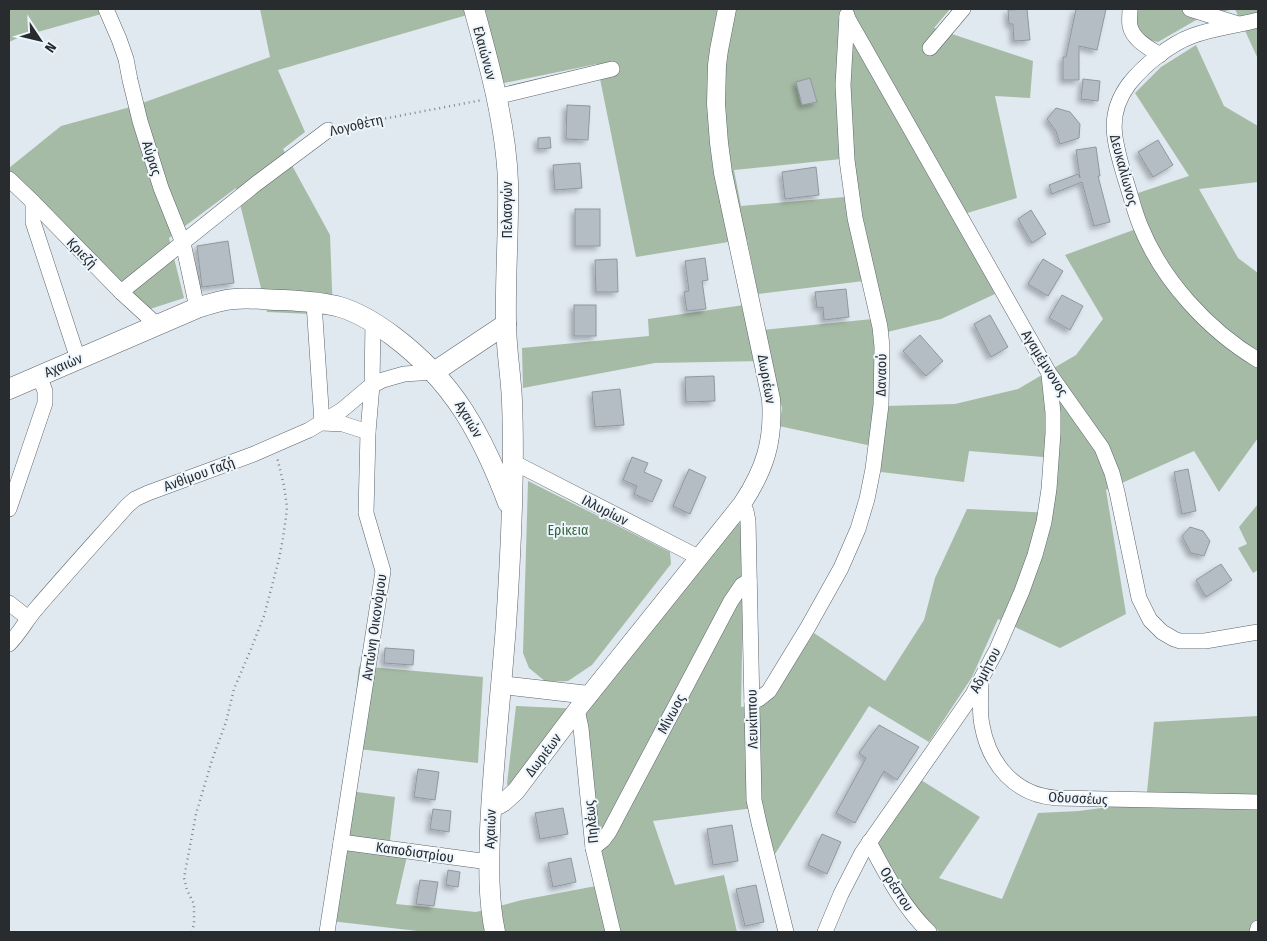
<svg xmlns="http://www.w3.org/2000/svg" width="1267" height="941" viewBox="0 0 1267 941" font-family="'Fira Sans Condensed',sans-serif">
  <defs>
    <filter id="shadow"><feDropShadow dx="-3.5" dy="3.5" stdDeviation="2.5" flood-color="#0004"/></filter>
  </defs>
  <rect width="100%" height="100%" fill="#e0e8f0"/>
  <g fill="#a6bba6" fill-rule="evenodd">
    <path d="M9,9h110l-99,28 -11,5z"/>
    <path d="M260,9h690l-16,19 99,33 -3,37 -35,-2 22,102 -63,19 41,77 -54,25 -66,16 11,71 69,-2 63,-15 58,-34 27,-36 -38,-64 82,-30 -9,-32 51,-17 -54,-83 26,-26 35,-22 28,61 34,20v56l-59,7 39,69 20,15v165l-39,54 -25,-41 -88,39 20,124 -66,34 -62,-29 -26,58 -43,65 -60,-36 -94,148 -14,-47 -108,14 22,64 49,-10 13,57h-311l-104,-12 20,-130 53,7 -6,52 19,3 -12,52 80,8 46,-12 74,-14 10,-8 -19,-123 -4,-45 -73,75 -2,1 -1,-2 9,-78 67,3 153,-190 5,6 3,26 -3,156 26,-4 47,-70 71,48 39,-61 11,-42 32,-69 86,4 2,-55 -86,-7 -5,31 -83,-10v-24l-102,-22 3,-18 -13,-47 -114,2 -132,25 -1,-40 127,-12 -1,-17 96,-14 7,26 132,-13 -11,-38 -114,14 -11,-55 -111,18 -39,-193 -112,23 -18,-72 -189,55 27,62 -22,17 47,86 3,80 -66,-3 -31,-124 -67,50 15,60 -37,12 -138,-138v-4l52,-42 73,-20 136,-49zM851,158l5,38 -115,10 -7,-36z"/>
    <path d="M1131,9h127v50l-23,-50 -32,7 -45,26 -18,-4z"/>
    <path d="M528,481l142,71 1,12 -79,101 -24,16 -22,1 -17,-14 -6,-15z"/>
    <path d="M1258,504v66l-5,3 -15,-25 9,-4 -8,-17z"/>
    <path d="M359,666l124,11 -5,86 -128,-15z"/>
    <path d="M1258,716v216h-318l-20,-17 -46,-69 47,-66 59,37 -41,61 63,21 36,-86 41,-2 67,-9 8,-80z"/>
  </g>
  <g fill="#b4bdc4" stroke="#90989f" filter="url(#shadow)">
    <path d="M1027,9l3,31 -16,1 -1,-17h-4l-1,-14z"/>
    <path d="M1076,9h30l-9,41 -18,-4v34h-16v-23h3z"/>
    <path d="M810,78l7,24 -15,3 -6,-23z"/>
    <path d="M1083,79l17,2 -2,20 -17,-2z"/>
    <path d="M567,105l23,1 -2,34 -22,-1z"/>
    <path d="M1056,108l14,4 10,12 -1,14 -19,6 -4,-13 -9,-12z"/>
    <path d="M550,137l1,11 -13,1v-11z"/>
    <path d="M1158,140l15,25 -20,12 -15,-25z"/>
    <path d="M1096,147l4,29h-2l12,46 -16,4 -12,-44 -30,12 -3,-9 29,-11 2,4 -4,-28z"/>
    <path d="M580,163l2,25 -27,2 -2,-25z"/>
    <path d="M816,167l3,28 -34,4 -3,-27z"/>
    <rect x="575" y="209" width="25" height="37"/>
    <path d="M1031,210l15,24 -14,9 -14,-24z"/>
    <path d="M228,241l6,42 -32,4 -5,-41z"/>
    <path d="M705,258l3,22 -6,1 4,28 -19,2 -3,-19 5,-1 -4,-30z"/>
    <path d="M617,259l1,33h-22l-1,-32z"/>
    <path d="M1043,259l20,12 -15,25 -20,-12z"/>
    <path d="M846,289l3,28 -25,3 -1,-13 -6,1 -2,-16z"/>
    <path d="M1062,295l21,11 -13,24 -21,-12z"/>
    <rect x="574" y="305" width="22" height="31"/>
    <path d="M990,315l18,32 -17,10 -17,-33z"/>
    <path d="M920,335l23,26 -17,15 -23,-25z"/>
    <path d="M714,376l1,25 -29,1 -1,-25z"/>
    <path d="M620,389l4,36 -29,2 -3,-35z"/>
    <path d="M632,457l16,6 -4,9 18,8 -10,22 -18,-8 3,-8 -14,-6z"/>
    <path d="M689,469l17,8 -16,37 -17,-8z"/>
    <path d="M1188,469l8,42 -14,3 -8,-42z"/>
    <path d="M1190,527l13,4 7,10 -6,15 -13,-3 -9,-17z"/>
    <path d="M1221,564l11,16 -26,17 -10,-17z"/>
    <path d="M385,648l29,2 -1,15 -29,-2z"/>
    <path d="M879,725l40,22 -22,33 -13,-9 -29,52 -19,-10 30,-55 -7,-5z"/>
    <path d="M418,769l21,3 -4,28 -21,-3z"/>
    <path d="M563,808l5,26 -28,5 -5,-26z"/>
    <path d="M433,809l18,2 -2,21 -19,-3z"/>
    <path d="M732,825l6,36 -25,4 -6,-36z"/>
    <path d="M822,834l19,8 -14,32 -19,-9z"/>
    <path d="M571,858l5,24 -23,5 -5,-24z"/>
    <path d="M448,870l12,2 -2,15 -12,-2z"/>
    <path d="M420,880l18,2 -4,24 -18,-2z"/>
    <path d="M756,885l8,37 -19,4 -9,-37z"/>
  </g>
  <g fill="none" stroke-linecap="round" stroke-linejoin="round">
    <defs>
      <g id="minor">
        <path d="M106,9l13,30 7,20 4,21 10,41 21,67 22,55 14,65"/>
        <path d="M1130,9c0,5 -1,12 0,17 3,14 19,22 30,29"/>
        <path d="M1190,9l48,15"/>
        <path d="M847,17l202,356 53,75 10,25 5,19 22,106 11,22 12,12 12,7 6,2h25l53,-9"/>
        <path d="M1258,20c-22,6 -45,8 -66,16 -22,8 -49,30 -63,48 -24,32 -14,59 -4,94 5,15 9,32 15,47 22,55 68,105 118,135"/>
        <path d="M930,48l33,-39"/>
        <path d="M496,97l116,-28"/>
        <path d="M9,179l24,23 88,90 36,33"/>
        <path d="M33,202v20l45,137"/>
        <path d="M121,292l136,-109 71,-53"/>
        <path d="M314,303l8,120 21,1 25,8"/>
        <path d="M513,462l185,95"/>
        <path d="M742,504l4,7 2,10 6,279 5,23 27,109"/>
        <path d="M9,509l36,-106v-12l-6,-15"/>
        <path d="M9,603l19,15"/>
        <path d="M9,644c10,-10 17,-23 26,-34 30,-35 61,-69 92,-104l8,-7 13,-6 106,-39 55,-24 33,-20 26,-22 15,-8 21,-6 30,-2"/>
        <path d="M981,682c0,14 -2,29 1,43 7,39 33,70 74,73l202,4"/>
        <path d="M752,701l7,-2 10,-8 39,-64 33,-59 17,-39 9,-30 6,-30 8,-64 1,-58 -2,-20 -25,-109 -8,-58 -4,-75 4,-70"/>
        <path d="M577,710l4,18 12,120 20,84"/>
        <path d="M341,842l148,20"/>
        <path d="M869,842c17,32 34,65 60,90"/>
        <path d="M593,848l10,-8 6,-8 122,-231 11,-16 7,-4"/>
        <path d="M327,932l56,-361 -17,-58 2,-81 4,-47 1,-63"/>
        <path d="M825,932l16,-38 21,-41 111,-159 24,-45 25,-58 13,-36 9,-33 5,-33 4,-56v-20l-4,-38"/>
        <path d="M1257,932l1,-4"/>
      </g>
      <g id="tertiary">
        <path d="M501,685l88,10"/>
        <path d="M491,806l8,-1 5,-3 12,-11 61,-81 165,-206c23,-35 32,-63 29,-105l-48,-226 -4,-30 -3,-39 1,-39 2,-15 8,-41"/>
      </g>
      <g id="secondary">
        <path d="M474,9c15,54 32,116 34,173 1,47 -3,94 -2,140 0,27 5,53 6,79 3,75 -1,150 -6,224 -5,69 -13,137 -16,205 -1,35 -2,68 5,102"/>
        <path d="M434,372l72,-48"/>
        <path d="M9,389l188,-81c12,-4 24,-8 37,-9 16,-2 33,1 49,1 19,1 39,2 57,7 20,6 37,17 53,29 60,45 89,98 115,167"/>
      </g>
    </defs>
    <use href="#minor" stroke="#5d656b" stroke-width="16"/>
    <use href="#tertiary" stroke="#5d656b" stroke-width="19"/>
    <use href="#secondary" stroke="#5d656b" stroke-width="21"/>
    <g stroke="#7f8489" stroke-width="2.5" stroke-dasharray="1 4" stroke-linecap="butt">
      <path d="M341,127l141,-27"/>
      <path d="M192,932l2,-9v-19l-7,-14 -3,-12 12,-64 16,-54 14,-38 8,-33 17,-40 13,-33 15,-57 4,-21 3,-21 1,-10 -3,-21 -7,-29"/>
    </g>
    <use href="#minor" stroke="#fff" stroke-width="15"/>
    <use href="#tertiary" stroke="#fff" stroke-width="18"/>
    <use href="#secondary" stroke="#fff" stroke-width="20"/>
  </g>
  <g text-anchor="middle" stroke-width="4" stroke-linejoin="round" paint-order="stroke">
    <g font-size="14" fill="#292c2f" stroke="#edf6fd">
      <text transform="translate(485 53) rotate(75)" y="5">Ελαιώνων</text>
      <text transform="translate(356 125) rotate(-13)" y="5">Λογοθέτη</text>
      <text transform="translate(152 158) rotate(73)" y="5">Αύρας</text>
      <text transform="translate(1124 170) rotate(75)" y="5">Δευκαλίωνος</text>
      <text transform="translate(507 210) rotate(-90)" y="5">Πελασγών</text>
      <text transform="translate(82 253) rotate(46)" y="5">Κριεζή</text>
      <text transform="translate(1045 363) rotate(58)" y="5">Αγαμέμνονος</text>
      <text transform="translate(63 365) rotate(-23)" y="5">Αχαιών</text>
      <text transform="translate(881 375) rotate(-89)" y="5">Δαναού</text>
      <text transform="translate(767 379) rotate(80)" y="5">Δωριέων</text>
      <text transform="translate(469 419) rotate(59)" y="5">Αχαιών</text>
      <text transform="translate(199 474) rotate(-20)" y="5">Ανθίμου Γαζή</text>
      <text transform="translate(605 510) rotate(27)" y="5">Ιλλυρίων</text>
      <text transform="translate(374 627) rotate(-82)" y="5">Αντώνη Οικονόμου</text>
      <text transform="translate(985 670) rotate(-62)" y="5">Αδμήτου</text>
      <text transform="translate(671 714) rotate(-62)" y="5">Μίνωος</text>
      <text transform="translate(752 719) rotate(-91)" y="5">Λευκίππου</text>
      <text transform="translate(543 755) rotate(-53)" y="5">Δωριέων</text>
      <text transform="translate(1078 798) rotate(3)" y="5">Οδυσσέως</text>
      <text transform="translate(591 822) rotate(-96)" y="5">Πηλέως</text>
      <text transform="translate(490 829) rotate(-88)" y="5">Αχαιών</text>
      <text transform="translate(415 852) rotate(8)" y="5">Καποδιστρίου</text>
      <text transform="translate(897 889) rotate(57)" y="5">Ορέστου</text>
    </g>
    <g font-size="14" fill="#38623a" stroke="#edf6fd">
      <text x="568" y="535">Ερίκεια</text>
    </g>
  </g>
  <rect width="1267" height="941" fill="none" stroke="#292c2f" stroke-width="20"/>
  <g transform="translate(40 40) rotate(125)" stroke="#edf6fd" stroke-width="4" paint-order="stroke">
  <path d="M0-4L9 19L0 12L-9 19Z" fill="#292c2f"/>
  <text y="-8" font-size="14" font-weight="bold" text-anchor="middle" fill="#292c2f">N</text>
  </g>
</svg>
